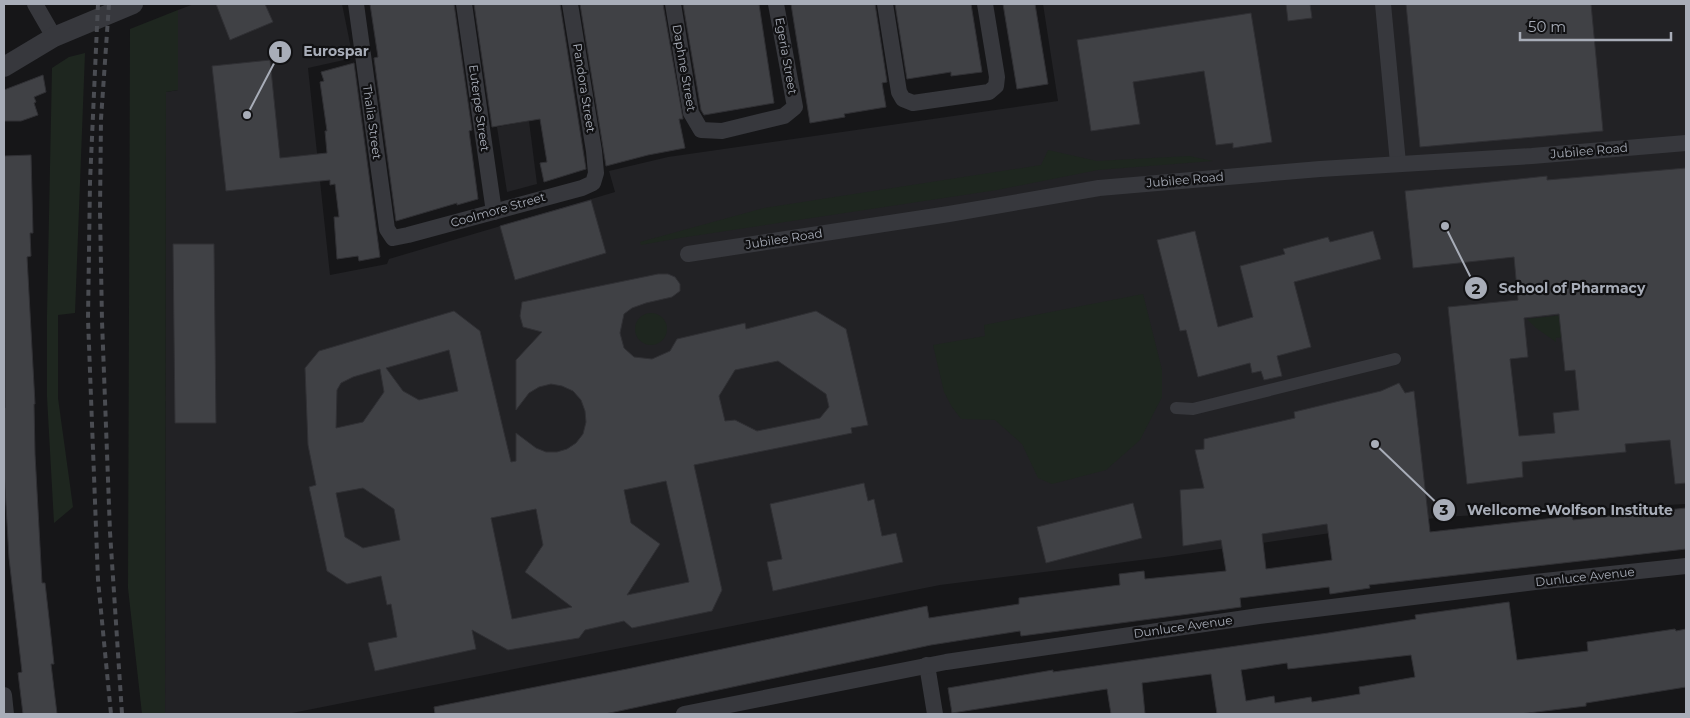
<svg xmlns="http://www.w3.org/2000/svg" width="1690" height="718" viewBox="0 0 1690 718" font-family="Montserrat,sans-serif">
  <rect width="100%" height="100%" fill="#161618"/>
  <g fill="#222225">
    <path d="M194,4h148l11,54 -45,10 22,207 57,-11 2,-5 226,-67 -6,-21 59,-14 390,-56 -15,-97h643v500l-244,13 -277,40 -225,28 -653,129h-122l1,-622 12,-2v-80z"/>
    <path d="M529,121l8,63 -30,8 -10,-65z"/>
  </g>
  <g fill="#1e261f">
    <path d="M178,10v80l-12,2 -1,622h-23l-14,-126 2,-559z"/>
    <path d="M85,53l-10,260 -17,2v83l15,109 -19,16 -7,-126v-82l5,-247 17,-11z"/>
    <path d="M1048,150l49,11 92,-5 24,5 -115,9 -101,20 -317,48 -39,7 -1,-3 124,-34 277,-43z"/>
    <path d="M1143,294l19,76v27l-22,43 -34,30 -54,14 -14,-6 -16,-34 -27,-24 -34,-1 -9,-12 -8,-15 -11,-47 52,-9 -1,-11z"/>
    <path d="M1655,305l2,22 -101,11v4l-20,-14 -9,-9z"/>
    <circle cx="651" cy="329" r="16"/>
  </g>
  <g fill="#404145" stroke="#303034" fill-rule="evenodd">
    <path d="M216,4h49l8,18 -43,18z"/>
    <path d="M370,4h84l18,126 -3,1 9,68 -21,6v-2l-61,18 -22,-163 4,-1z"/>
    <path d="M474,4h86l26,165 -42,13 -4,-19 7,-1 -7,-43 -48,8z"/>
    <path d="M580,4h83l20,115h-4l6,29 -37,7 -42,11z"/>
    <path d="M683,4h76l15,99 -70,12 -3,-5z"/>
    <path d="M791,4h84l12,78 -5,1 4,24 -42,7 1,3 -35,6z"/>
    <path d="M895,4h76l11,68 -31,4v-4l-44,7z"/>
    <path d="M1003,4h32l13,80 -31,5z"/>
    <path d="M1286,4h24l2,14 -24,3z"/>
    <path d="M1406,4h185l12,127 -183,16z"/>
    <path d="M1251,13l21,129 -39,6v-5l-17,2 -12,-74 -71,11 7,42 -49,7 -14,-91z"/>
    <path d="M270,60l10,98 47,-5 -2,-22h2l-7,-49 4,-1 -3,-9 33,-9 26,194 -21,4 -1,-5 -21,3 -3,-42h5l-4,-33 -5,1v-5l-104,11 -14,-125z"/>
    <path d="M43,75l3,17 -12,5 2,5 -2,1 4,12 -17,6h-17v-31z"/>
    <path d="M31,155l2,78h-3l1,23 -4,1 8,147h-1l1,50 7,129h3l5,44 4,37h-3l6,50h-34l-5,-41 4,-1 -13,-114 -5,-88v-62h1l-1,-252z"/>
    <path d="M1686,168v315l-11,1 -5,-44 -45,4 1,8 -104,10 1,15 -56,7 -19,-177 70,-7 -4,-43 -101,11 -8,-77 142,-15v4zM1559,314l6,57 10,-1 4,40 -26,3 2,20 -36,3 -9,-77 18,-2 -4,-39z"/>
    <path d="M591,200l15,53 -91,27 -15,-54z"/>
    <path d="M1195,231l23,96 35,-10 -13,-51 45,-12 -2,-5 45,-12 2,5 43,-11 8,28 -87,23 17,65 -34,9 5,20 -18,4 -3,-9 -9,2 -2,-10 -52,14 -12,-47 -6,1 -23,-91z"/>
    <path d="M173,244h41l2,179h-41z"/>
    <path d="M658,274h10l7,3 5,7v7l-8,6 -26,6 -14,5 -8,6 -4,19 4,15 10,9 18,2 18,-8 7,-12 68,-16 1,6 70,-18 30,18 22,96 -17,3 1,5 -158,32 28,125 -10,21 -80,17 -8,-7 -39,9 -6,8 -71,12 -36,-20 4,19 -101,22 -7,-28 29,-6 -6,-33 -4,1 -6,-29 -34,8 -20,-13 -18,-84 7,-2 -8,-40 -3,-77 14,-17 135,-40 26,20 31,131 5,-1v-28l20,15 10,4h11l10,-3 9,-6 7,-9 3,-12 -1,-11 -4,-11 -8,-9 -11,-5 -11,-2 -12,3 -10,6 -13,17v-50l26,-28 -19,-5 -3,-11 2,-14zM449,350l9,41 -39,9 -16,-9 -17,-23zM778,361l48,33 3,13 -9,11 -63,13 -22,-11 -10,1 -6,-25 16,-26zM380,369l4,23 -21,30 -27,6 1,-38 4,-7 12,-6zM666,481l23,101 -62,13 33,-51 -29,-21 -7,-33zM363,488l31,21 6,31 -37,8 -18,-11 -9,-44zM536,509l7,36 -18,27 47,35 -60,12 -21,-101z"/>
    <path d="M1399,383l6,10 9,-2 16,141 142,-16 1,4 113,-12v41l-317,36 1,3 -40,6 -1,-7 -89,11 1,9 -29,4 -191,25 -1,-5 -89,14 -326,69h-170l-1,-7 193,-38 300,-63 2,12 90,-14v-6l101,-13 -1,-11 25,-3 1,8 81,-8 -5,-31 -38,6 -3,-56 24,-2 -9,-38 9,-1v-10l91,-21 -1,-6 87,-21zM1327,524l5,36 -66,9 -4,-35z"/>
    <path d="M864,483l4,18 6,-2 8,37 14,-3 7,29 -130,29 -6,-29 15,-3 -12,-55z"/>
    <path d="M1133,503l9,35 -96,25 -9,-36z"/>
    <path d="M1509,602l8,58 71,-9 -1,-9 88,-13 1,2 10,-2v58l-100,16v3l-66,8h-303l-6,-40 -69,9 3,31h-34l-4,-25 -155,24 -4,-25 105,-18v2l275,-39 88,-14 -1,-4zM1411,655l4,22 -56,10 1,7 -48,8 -1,-5 -36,6 -1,-7 -28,5 -5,-31 46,-7 1,6z"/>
  </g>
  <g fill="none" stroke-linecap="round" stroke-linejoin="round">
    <path stroke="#37383d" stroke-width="12" d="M1176,408l17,1 202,-50"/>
    <g stroke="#37383d" stroke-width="16">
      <path d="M35,4l19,33"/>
      <path d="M356,4l31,225 6,9 15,-3 174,-47 11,-5 3,-10 -2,-22 -24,-147"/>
      <path d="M464,4l30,208"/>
      <path d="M673,4l18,109 10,17 21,1 62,-15 11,-9 -19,-103"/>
      <path d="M885,4l14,88 4,7 10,4 76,-11 7,-6 1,-9 -12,-73"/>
      <path d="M1383,4l15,159"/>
      <path d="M688,254l261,-40 150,-26 221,-19 212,-13 154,-13"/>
      <path d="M927,665l8,49"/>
      <path d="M4,695l2,19"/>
      <path d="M684,714l262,-52 313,-46 276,-34 151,-16"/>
    </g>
    <path stroke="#37383d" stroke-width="20" d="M4,67l50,-30 79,-33"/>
    <g stroke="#4a4c52" stroke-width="4" stroke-dasharray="6 5" stroke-linecap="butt">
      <path d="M98,4l-8,178 -2,137 10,261 13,134"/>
      <path d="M109,4l-8,115 -1,92 2,110 8,211 12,182"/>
    </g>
  </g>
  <g text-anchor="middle" stroke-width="4.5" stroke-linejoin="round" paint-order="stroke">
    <g font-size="12" fill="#a8adb8" stroke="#111113">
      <text transform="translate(786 56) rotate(80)" y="4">Egeria Street</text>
      <text transform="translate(684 68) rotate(80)" y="4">Daphne Street</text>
      <text transform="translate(584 88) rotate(81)" y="4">Pandora Street</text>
      <text transform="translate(479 108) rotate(82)" y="4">Euterpe Street</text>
      <text transform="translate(372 122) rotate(82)" y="4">Thalia Street</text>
      <text transform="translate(1589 151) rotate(-5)" y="4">Jubilee Road</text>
      <text transform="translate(1185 180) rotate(-5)" y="4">Jubilee Road</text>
      <text transform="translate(498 210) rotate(-16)" y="4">Coolmore Street</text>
      <text transform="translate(784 239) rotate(-9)" y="4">Jubilee Road</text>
      <text transform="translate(1585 577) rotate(-6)" y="4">Dunluce Avenue</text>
      <text transform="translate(1183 627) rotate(-8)" y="4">Dunluce Avenue</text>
    </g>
  </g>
  <path fill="none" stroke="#a8adb8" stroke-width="2" d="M247 115L280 52M1445 226L1476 288M1375 444L1444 510"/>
  <g fill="#a8adb8" stroke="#111113" stroke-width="2">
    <circle cx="247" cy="115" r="5"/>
    <circle cx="1445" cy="226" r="5"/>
    <circle cx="1375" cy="444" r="5"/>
    <circle cx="280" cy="52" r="12"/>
    <circle cx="1476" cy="288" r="12"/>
    <circle cx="1444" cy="510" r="12"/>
  </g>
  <g font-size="15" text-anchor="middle" font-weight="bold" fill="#111">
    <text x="280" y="57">1</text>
    <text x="1476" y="294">2</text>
    <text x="1444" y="515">3</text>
  </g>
  <g font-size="14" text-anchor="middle" font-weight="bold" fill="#a8adb8" stroke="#111113" stroke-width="4.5" stroke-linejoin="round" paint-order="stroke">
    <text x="336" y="56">Eurospar</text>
    <text x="1572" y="293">School of Pharmacy</text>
    <text x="1570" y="515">Wellcome-Wolfson Institute</text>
  </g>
  <rect width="1690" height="718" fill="none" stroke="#a8adb8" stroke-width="10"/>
  <path d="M1520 32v8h151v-8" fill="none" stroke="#a8adb8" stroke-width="2.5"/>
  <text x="1528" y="32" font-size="15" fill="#a8adb8" stroke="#111113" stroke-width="4" paint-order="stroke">50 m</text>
</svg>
